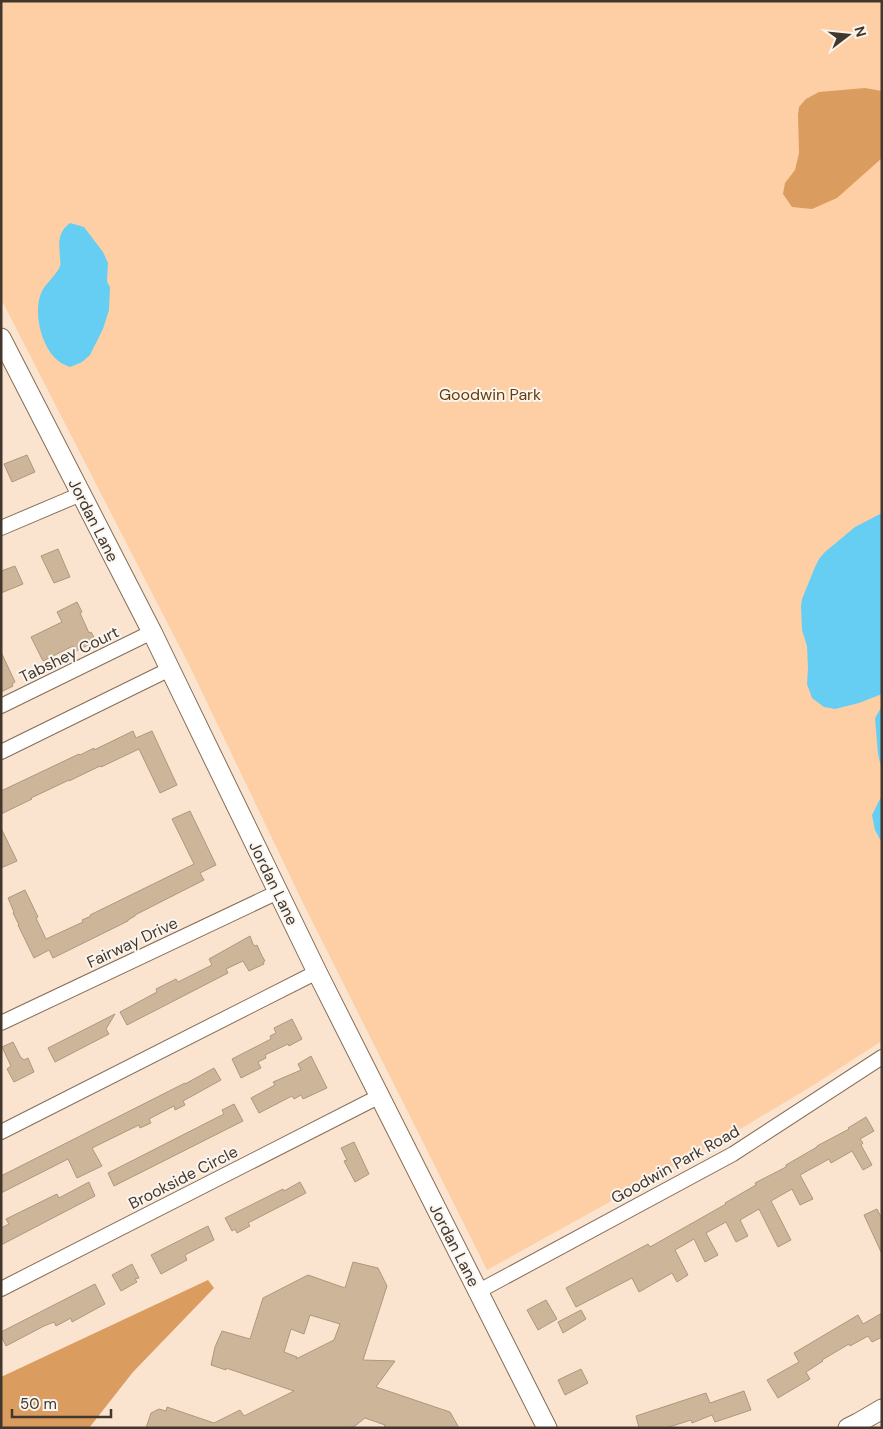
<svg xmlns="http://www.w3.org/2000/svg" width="883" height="1429" viewBox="0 0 883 1429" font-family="'DM Sans',sans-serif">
  <rect width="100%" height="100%" fill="#fbe4cf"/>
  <path fill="#fecfa4" d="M1,1h881v1040l-70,45 -85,51 -240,133 -184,-367 -113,-236 -189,-368z"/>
  <g fill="#db9c5f">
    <path d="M865,88l17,3v67l-45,40 -25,11 -20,-2 -9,-13 2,-11 10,-13 4,-17 -1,-38 1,-8 7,-8 13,-7z"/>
    <path d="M208,1280l6,8 -81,84 -44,56h-88v-51z"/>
  </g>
  <g fill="#66cef3">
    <path d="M70,223l14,4 19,25 5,11 -1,19 3,5 -1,23 -6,19 -13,26 -8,7 -12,5c-6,-2 -11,-5 -16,-10 -14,-15 -21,-48 -12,-66 4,-8 16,-18 18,-25 1,-3 0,-6 0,-8 -1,-15 -3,-25 10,-35z"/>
    <path d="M882,513v181l-23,9 -24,6 -11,-2 -12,-9 -5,-14 1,-16 -1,-22 -5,-16 -1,-24 1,-7 13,-32 4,-8 6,-7 30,-25z"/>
    <path d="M882,706v65l-4,-17 -3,-36z"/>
    <path d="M882,795v48l-7,-13 -3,-15z"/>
  </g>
  <g fill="#ccb598" stroke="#ae987b" fill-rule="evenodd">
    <path d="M27,455l8,17 -23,10 -8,-18z"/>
    <path d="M58,549l12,28 -16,6 -13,-27z"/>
    <path d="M15,566l8,18 -22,9v-22z"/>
    <path d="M77,602l5,10 -2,1 9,20 2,-1 5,9 -20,10 -3,-5 -30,15 -12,-24 31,-15 -5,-10z"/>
    <path d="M1,652l14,30 -3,2 1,2 -12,6z"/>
    <path d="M133,731l3,7 16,-7 25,54 -17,8 -21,-44 -38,18 -1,-1 -31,15v-1l-38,18 1,1 -31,15v-23l78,-37 1,1 14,-7v2z"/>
    <path d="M190,811l26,54 -16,8 4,7 -69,35v1l-7,4v1l-75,37 -4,-8 -15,8 -16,-33h1l-6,-12 1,-1 -6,-14 17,-8 13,27 -2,1 10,21 37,-17 -1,-2 9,-4 -1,-1 104,-51 -22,-45z"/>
    <path d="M1,828l16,33 -16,7z"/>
    <path d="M250,936l3,8 2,2 2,-1 5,11 3,5 -2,1 1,2 -15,7 -6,-10 -17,8 2,4 -101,52 -7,-13 37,-20 -1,-3 20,-10 2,3 34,-17 -3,-6z"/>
    <path d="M115,1014l-9,15 3,5 -54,28 -7,-14z"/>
    <path d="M292,1019l10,20 -13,7 -1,-2 -23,11 1,3 -8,4 3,6 -20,10 -9,-19 39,-20 -1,-3 6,-3 -2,-5z"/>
    <path d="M13,1042l8,16h1l2,2 4,-2 6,14 -20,10 -7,-13 4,-3 -9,-19z"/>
    <path d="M311,1056l16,32 -24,11 -2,-4 -7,4 -2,-3 -33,17 -8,-15 24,-13 -2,-3 28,-12 -3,-6z"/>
    <path d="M214,1068l7,12 -38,21 2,4 -10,5 -1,-4 -25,13 2,4 -11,5 -1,-3 -47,23 10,18 -25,12 -9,-19 -67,34v-17l184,-93v1z"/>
    <path d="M234,1104l9,17 -129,65 -6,-13 116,-59 -2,-4z"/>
    <path d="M866,1117l8,14 -14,8 3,4 -2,2 11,20 -9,5 -11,-19 -21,12 -2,-4 -29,16 13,24 -13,6 -8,-16 -21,12 20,39 -13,7 -19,-38 -19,11 8,16 -12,6 -10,-20 -20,11 12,22 -13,7 -11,-23 -19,11 13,25 -11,7 -5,-9 -33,19 -7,-14 -56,29 -10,-19 82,-44 2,3 76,-43 -1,-1 31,-18 -1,-2 31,-16v-2l31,-18v-1l32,-17 -1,-1z"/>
    <path d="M354,1142l15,32 -14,8 -11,-21 3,-1 -6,-12z"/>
    <path d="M89,1182l6,14 -94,49v-17l8,-4 -3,-5 51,-25 2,4z"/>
    <path d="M300,1182l6,11 -58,30 2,3 -13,7 -2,-4 -3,2 -7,-13 58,-29 1,2z"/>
    <path d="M877,1209l5,10v35l-18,-39z"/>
    <path d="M208,1226l6,14 -29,15 2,5 -26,14 -10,-19z"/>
    <path d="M353,1262l25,6 9,18 -24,74 32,1 -19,26 74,25 9,16h-75l1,-3 -20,-7 -10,8 -7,2h-202l5,-15 8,-4 7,2 1,-4 47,16 26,-13 4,6 50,-25 -68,-23v2l-15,-5 4,-18 7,-16 28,8 13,-41 45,-23 37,13zM310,1315l30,9 -6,16 -38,19 1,-2 -13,-5 7,-23 13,5z"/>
    <path d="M132,1264l7,14 -4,1 2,3 -16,9 -9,-16z"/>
    <path d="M95,1284l10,20 -33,18 -1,-4 -15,8 -2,-4 -10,4 -38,20 -5,-10v-4z"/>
    <path d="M546,1300l11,19 -19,11 -11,-20z"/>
    <path d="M581,1310l5,9 -23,14 -5,-11z"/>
    <path d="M882,1313v24l-10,5 -4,-6 -18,10 -1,-2 -27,16 1,1 -17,11 4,7 -32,19 -11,-18 32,-18 -5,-9 64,-38 5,9z"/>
    <path d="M581,1369l7,14 -23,12 -7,-15z"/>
    <path d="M744,1391l7,19 -36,12 -3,-7 -20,8 -1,-3 -25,8h-27l-3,-12 70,-23 4,10z"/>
  </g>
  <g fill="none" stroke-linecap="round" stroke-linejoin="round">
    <defs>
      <g id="street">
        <path d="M1,528l80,-34"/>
        <path d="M1,706l151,-74"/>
        <path d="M1,752l169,-83"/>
        <path d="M1,1023l277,-131"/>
        <path d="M1,1132l316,-160"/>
        <path d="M1,1289l379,-193"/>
        <path d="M479,1291l254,-137 149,-97"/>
      </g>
      <g id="secondary">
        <path d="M1,338l151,294 165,340 230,456"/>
        <path d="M848,1428l10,-5 24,-14"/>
      </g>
    </defs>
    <use href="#street" stroke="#866d55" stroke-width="16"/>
    <use href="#secondary" stroke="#866d55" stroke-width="21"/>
    <use href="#street" stroke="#fff" stroke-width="14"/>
    <use href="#secondary" stroke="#fff" stroke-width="19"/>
  </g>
  <g text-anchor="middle" stroke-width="4" stroke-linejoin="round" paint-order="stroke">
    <g font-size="16" fill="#663c0b" stroke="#fbf5ef">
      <text x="490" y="400">Goodwin Park</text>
    </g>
    <g font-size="16" fill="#42372c" stroke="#fbf5ef">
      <text transform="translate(94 520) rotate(63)" y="6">Jordan Lane</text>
      <text transform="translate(69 654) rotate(-26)" y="6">Tabshey Court</text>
      <text transform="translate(274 883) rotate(64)" y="6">Jordan Lane</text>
      <text transform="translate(132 942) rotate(-25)" y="6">Fairway Drive</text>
      <text transform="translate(675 1164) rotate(-29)" y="6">Goodwin Park Road</text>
      <text transform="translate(183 1177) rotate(-27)" y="6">Brookside Circle</text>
      <text transform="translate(455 1245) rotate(63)" y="6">Jordan Lane</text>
    </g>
  </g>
  <rect width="883" height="1429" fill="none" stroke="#42372c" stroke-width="5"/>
  <g transform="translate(848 35) rotate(74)" stroke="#fbf5ef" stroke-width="4" paint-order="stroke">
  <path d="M0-4L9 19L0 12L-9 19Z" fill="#42372c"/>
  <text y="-8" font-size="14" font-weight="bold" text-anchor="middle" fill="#42372c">N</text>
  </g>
  <path d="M12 1409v8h99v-8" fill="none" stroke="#42372c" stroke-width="2.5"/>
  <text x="20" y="1409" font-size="15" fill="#42372c" stroke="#fbf5ef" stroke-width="4" paint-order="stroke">50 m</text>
</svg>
